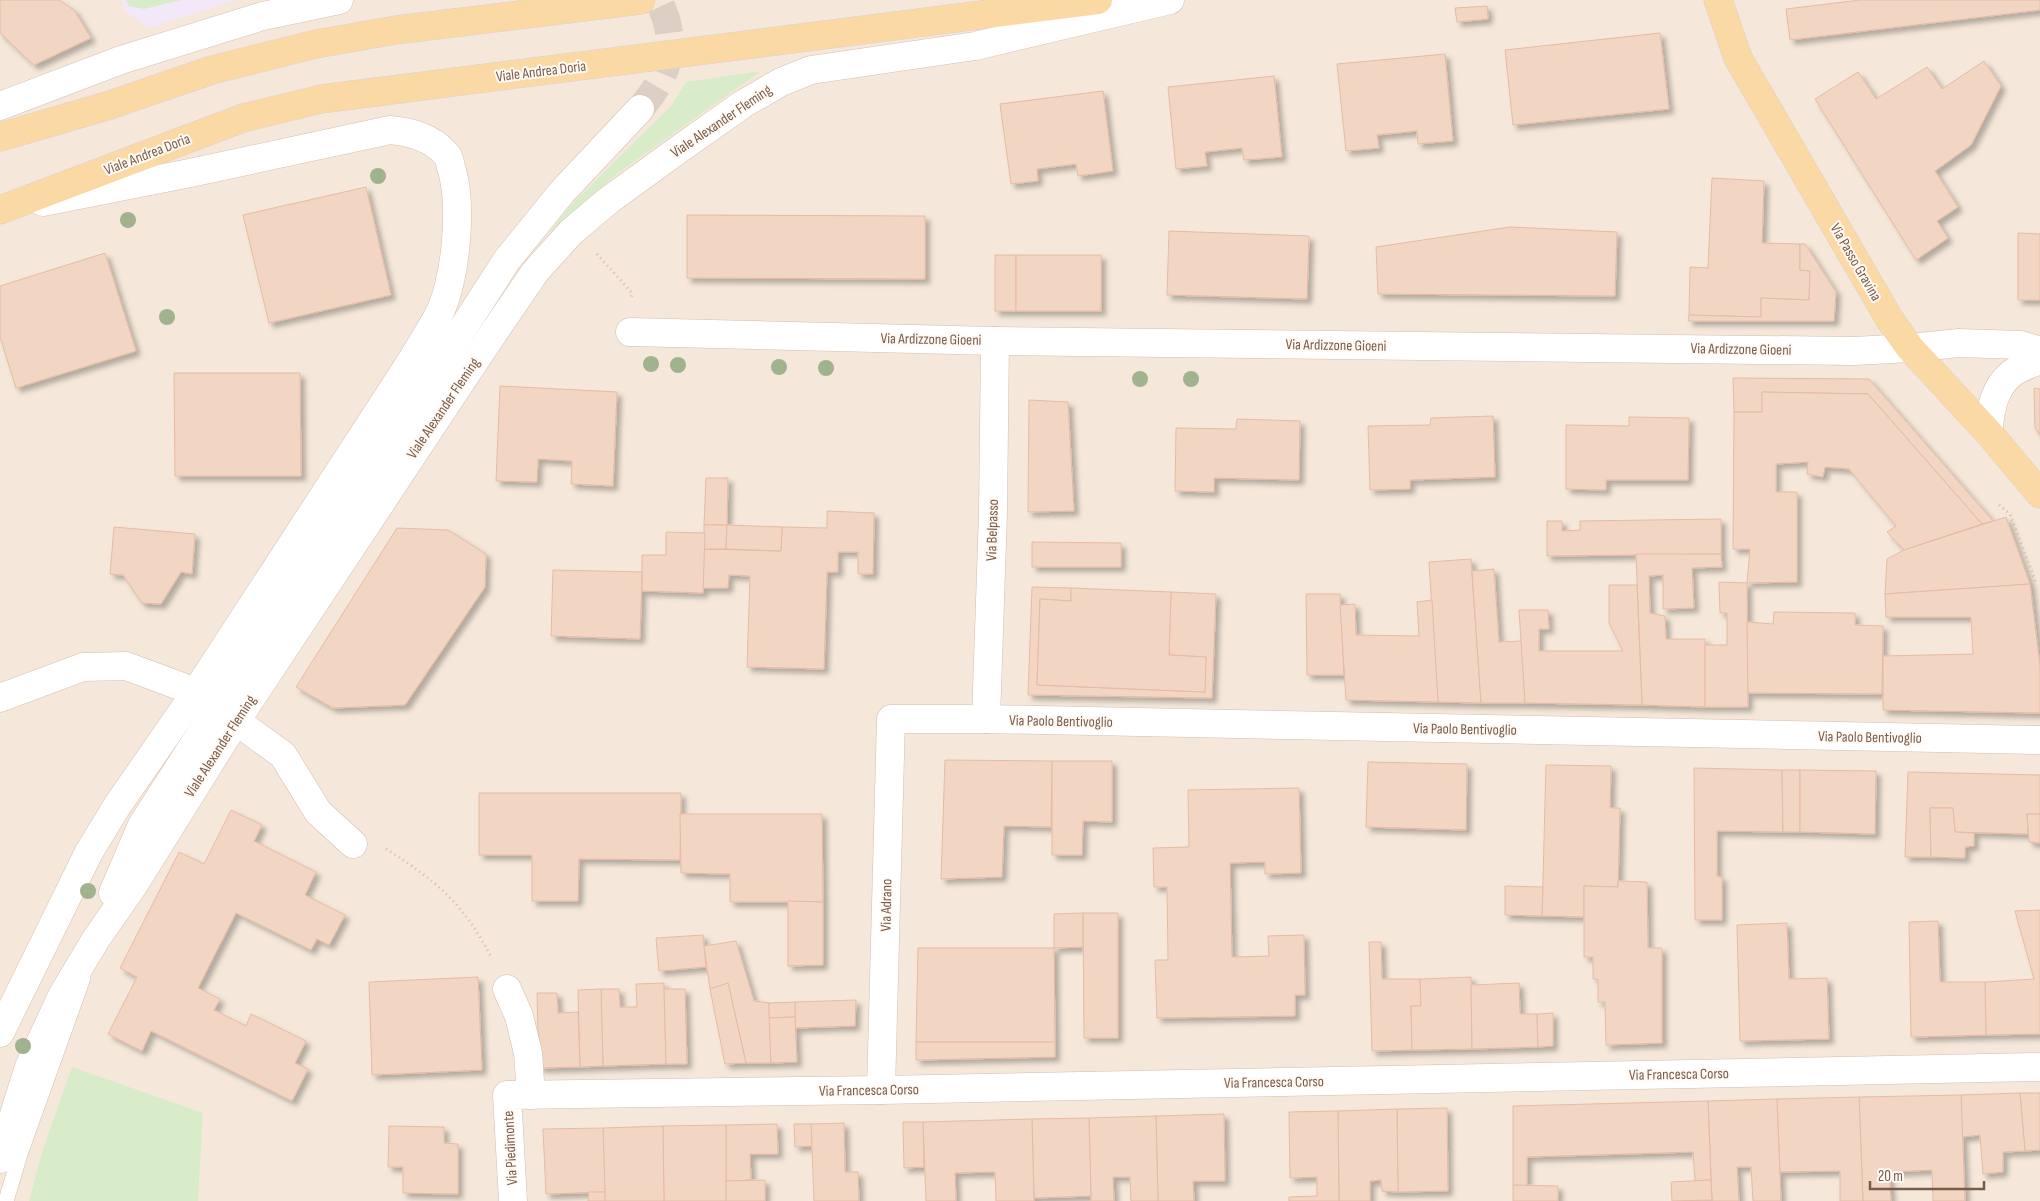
<svg xmlns="http://www.w3.org/2000/svg" width="2040" height="1201" viewBox="0 0 2040 1201" font-family="'Sofia Sans Condensed',sans-serif">
  <defs>
    <filter id="shadow"><feDropShadow dx="4.5" dy="4.5" stdDeviation="2.5" flood-color="#0004"/></filter>
  </defs>
  <rect width="100%" height="100%" fill="#fdf6ec"/>
  <rect fill="#f5e8da" x="0" y="0" width="2040" height="1201"/>
  <path fill="#f3e8fa" d="M121,0h114l-86,28 -24,-17z"/>
  <g fill="#d8ecc9">
    <path d="M126,0h55l-37,9 -15,-3z"/>
    <path d="M761,71l-147,105 -65,57 22,-28 100,-99 15,-24z"/>
    <path d="M72,1067l131,46 -5,88h-169l14,-52z"/>
  </g>
  <g fill="#f3d5c3" stroke="#e6bba3" filter="url(#shadow)">
    <path d="M0,0h59l15,10 17,28 -57,27 -34,-32z"/>
    <path d="M1860,0h180v10l-250,30 -4,-31z"/>
    <path d="M1487,6l1,13 -31,3 -2,-14z"/>
    <path d="M1660,33l9,76 -156,16 -8,-75z"/>
    <path d="M1445,54l8,87 -35,3 -1,-13 -40,4 2,13 -33,3 -9,-87z"/>
    <path d="M1984,61l17,25 -30,59 -36,26 23,36 -21,14 11,17 -32,22 -101,-161 43,-27 18,27 51,-32 15,22z"/>
    <path d="M1274,76l8,81 -38,3 -2,-12 -37,4 2,14 -31,3 -8,-82z"/>
    <path d="M1103,91l10,80 -35,5 -2,-12 -39,5 1,12 -27,3 -11,-80z"/>
    <path d="M1712,178l52,3 -2,62 38,1v26l10,1 -1,29 -48,-2v19l-72,-2 1,-48 18,1z"/>
    <path d="M366,187l25,108 -122,28 -26,-108z"/>
    <path d="M687,215l238,1v63l-238,-1z"/>
    <path d="M1510,227l107,5 -2,64 -237,-2 -2,-47z"/>
    <path d="M1169,231l140,5 -2,63 -140,-4z"/>
    <path d="M2018,233l22,1v66h-22z"/>
    <path d="M1800,244h5l31,48 -2,29h-146l1,-6 72,2v-19l48,2 1,-29 -10,-1z"/>
    <path d="M105,253l31,98 -120,37 -16,-51v-51z"/>
    <rect x="995" y="255" width="21" height="56"/>
    <rect x="1016" y="255" width="85" height="56"/>
    <path d="M174,373h126l1,103h-126z"/>
    <path d="M1733,378l136,1 124,142 -11,3 -114,-130 -106,-2v20h-28z"/>
    <path d="M500,386l117,6 -4,94 -42,-2 1,-23 -34,-2 -1,23 -41,-1z"/>
    <path d="M2034,388l6,1v45l-5,-6z"/>
    <path d="M1762,392l106,2 114,130 -78,26 -17,-18 9,-6 -47,-57 -24,-2 -2,10 -16,-3 1,-12 -32,2v28h21v90l-50,1 3,-34h-17l1,-137h28z"/>
    <path d="M1029,400l39,2 6,109 -46,1z"/>
    <path d="M1493,416l2,61 -85,3v9l-40,1 -2,-64 62,-1 1,-7z"/>
    <path d="M1629,417l60,1 -1,62h-82v10l-40,-1v-64l63,1z"/>
    <path d="M1237,419l63,2 -1,59 -85,-2v14l-39,-1 1,-63 60,1z"/>
    <path d="M706,478h22l-1,47h-23z"/>
    <path d="M827,511l47,2 -1,61h-15v-22h-20v20h-11l-3,97 -77,-2 3,-91 -21,-1 -1,13h-25l1,-39 77,2 1,-24 45,1z"/>
    <path d="M2006,517l24,67 -145,10 2,-35 17,-9z"/>
    <path d="M1721,519v35l-174,2v-35h15v10l18,-1v-9z"/>
    <path d="M704,525h23l-1,24h-22z"/>
    <path d="M727,525l55,2 -1,24 -55,-2z"/>
    <path d="M114,527l81,7 -3,40 -11,-2 -20,32 -19,-1 -19,-28 -13,-1z"/>
    <path d="M397,528l51,2 38,24 -1,33 -80,118 -72,3 -37,-21z"/>
    <path d="M666,532l39,1 -2,60 -61,-2v-36h24z"/>
    <path d="M1032,542l89,1v24h-89z"/>
    <path d="M1636,554h85l1,13 -30,1 2,40 -31,1v-34l-14,1 1,37 15,3 1,23h39v68l-63,-2z"/>
    <path d="M1471,559l10,144 -43,-1 -9,-140z"/>
    <path d="M1494,569l5,73 23,-1 3,62h-44l-9,-132z"/>
    <path d="M553,570l89,2 -2,67 -89,-3z"/>
    <path d="M1719,582l28,1 1,124h-43v-62h22v-32h-7z"/>
    <path d="M2030,584l10,82v47l-157,-3v-54l90,-2 -2,-37h-85l-1,-23z"/>
    <path d="M1609,585h28l5,120 -117,-2 -6,-93h29l1,19h-10v22h84l-14,-28z"/>
    <path d="M1032,587l39,1v13l-31,-2 -3,86 168,7 1,-35 -37,-2 2,-63 45,2 -4,104 -184,-3z"/>
    <path d="M1071,588l100,4 -2,63 37,2 -1,35 -168,-7 3,-86 31,2z"/>
    <path d="M1306,594h34l4,81h-37z"/>
    <path d="M1432,600l6,102 -92,-2 -6,-95 15,-1 1,31 63,1 -2,-34z"/>
    <path d="M1774,612l81,1v12l28,1 -1,68 -134,-1 -1,-71 26,2z"/>
    <path d="M945,760l107,1 -1,66 -47,-1 -2,51 -61,2z"/>
    <path d="M1052,761h60v61l-29,-1 -1,34h-30z"/>
    <path d="M1368,762l99,2 -1,66 -100,-3z"/>
    <path d="M1546,765l65,1 -1,42h10l-2,79 -34,-1v31l-42,-1z"/>
    <path d="M1694,768l88,2 1,62 -66,-1v45l5,1v43h-27z"/>
    <path d="M1782,770h18v62h-17z"/>
    <path d="M1800,770l76,1 -1,63 -75,-2z"/>
    <path d="M1908,772l132,3v39h-13l1,20 -73,-2 -2,-24h-23l1,49h-26z"/>
    <path d="M1299,788l2,85 -36,1v-12l-35,1 2,94 37,-1 -1,-20 36,-1 1,60h-10v21l-138,2 -2,-58h13l-1,-73h-13l-1,-39 36,-1 -1,-57z"/>
    <path d="M479,793h202l-1,67 -101,-1 -1,42h-46v-46h-53z"/>
    <path d="M1930,808h23l2,24 19,1v13l-9,1v11l-34,-1z"/>
    <path d="M231,810l31,15 -8,16 62,31 -11,23 40,20 -16,30 -12,-6 -6,11 -75,-37 -38,75 22,11 -6,11 32,16 5,-12 55,27 -11,22 13,6 -16,32 -141,-70 -9,20 -34,-17 29,-57 -17,-9 59,-116 25,12z"/>
    <path d="M680,814h142l1,88h-93v-28l-49,-1z"/>
    <path d="M2027,814h13v29l-11,-1z"/>
    <path d="M1618,881l29,1 1,66h14v95l-56,2 -1,-43h-7v-23h-5v-22h-9v-71l34,1z"/>
    <path d="M1505,886l38,1 -1,29 -37,-1z"/>
    <path d="M788,901l35,1v63l-35,1z"/>
    <path d="M2040,910v124l-54,1 -1,-53 49,-3 -19,-68z"/>
    <path d="M1083,913v34l-29,1v-34z"/>
    <path d="M1083,913h35v125h-34z"/>
    <path d="M1938,921l2,61h45l1,53 -75,2 -2,-115z"/>
    <path d="M1787,923l2,56 38,-1 2,61 -89,2 -3,-116z"/>
    <path d="M703,935l3,32 -47,4 -3,-33z"/>
    <path d="M736,941l18,60 15,2 2,60h-25l-18,-80 -18,6 -6,-43z"/>
    <path d="M1369,942h12l1,37h38l1,27h-10l1,44 -40,1z"/>
    <path d="M918,948h136l1,94h-139z"/>
    <path d="M478,977l4,93 -110,5 -3,-93z"/>
    <path d="M1471,977l1,72 -60,1 -1,-44h10l-1,-27z"/>
    <path d="M664,983l2,81 -63,2 -2,-77h18l1,18h17l-1,-23z"/>
    <path d="M728,983l18,80 -21,1 -15,-75z"/>
    <path d="M1519,983l1,31h17l1,33 -66,2 -1,-64z"/>
    <path d="M601,989l2,77 -23,1 -2,-77z"/>
    <path d="M664,989h21l2,75h-21z"/>
    <path d="M537,993h20l1,20 20,-1 2,55 -41,1z"/>
    <path d="M856,1000l-1,26 -60,2v-26z"/>
    <path d="M795,1002v15l-26,1v-15z"/>
    <path d="M1553,1013v33l-15,1 -1,-33z"/>
    <path d="M795,1017l2,45 -26,1 -2,-45z"/>
    <path d="M916,1042h139v15l-139,3z"/>
    <path d="M2020,1093h20v57l-15,1z"/>
    <path d="M2020,1093l5,58 -22,1v20l-20,2 -3,-39 -18,2 -1,-42z"/>
    <path d="M1961,1095l4,106h-32l-1,-31 -43,2 2,29h-28l-4,-104z"/>
    <path d="M1859,1097l4,104h-23v-30l-60,1 -3,-73z"/>
    <path d="M1777,1099l4,102h-28l-2,-34h-14l2,34h-27l-4,-100z"/>
    <path d="M1708,1101l3,79 -16,1 -2,-29 -166,5v29l-14,-1v-79z"/>
    <path d="M1447,1108l1,83 -50,1 -1,-83z"/>
    <path d="M1397,1109l1,83 -16,-1 -1,-11 -11,1v20h-31l-1,-90z"/>
    <path d="M1338,1111l1,90h-50v-4l28,-1v-19l-27,1 -1,-66z"/>
    <path d="M1224,1114l1,67h-32l1,20h-36l-2,-85z"/>
    <path d="M1156,1116l2,85h-27l-1,-24h-17l1,24h-23l-2,-83z"/>
    <path d="M1089,1118l2,78 -57,2 -2,-79z"/>
    <path d="M1032,1119l2,82h-38l-1,-29 -40,1 1,28h-30l-3,-79z"/>
    <path d="M903,1122h20l1,45 -20,1z"/>
    <path d="M844,1123l1,49h13l1,29h-45l-3,-77z"/>
    <path d="M777,1124l1,30h-28l1,26 -25,1v-56z"/>
    <path d="M794,1124h17l1,22 -17,1z"/>
    <path d="M726,1125v76h-62l-1,-75z"/>
    <path d="M389,1126l55,1v16l14,1v50l-55,-1v-26h-15z"/>
    <path d="M663,1126l1,75h-59l-2,-73z"/>
    <path d="M603,1128l2,64 -59,2 -3,-65z"/>
    <path d="M765,1180v21h-39v-20z"/>
    <path d="M1711,1180l1,20 -40,1 -1,-19z"/>
    <path d="M1513,1185l45,1v15h-45z"/>
    <path d="M589,1192h16v9h-17z"/>
  </g>
  <g fill="none" stroke-linecap="round" stroke-linejoin="round">
    <path stroke="#dcd0c4" stroke-width="28" stroke-dasharray="28 14" stroke-linecap="butt" d="M640,109c29,-33 40,-68 18,-109"/>
    <defs>
      <path id="lane" d="M6,1201l14,-47 63,-176"/>
      <g id="street">
        <path d="M630,332l365,9 859,10 56,-3 49,-5 62,2 19,6"/>
        <path d="M1988,432c3,-22 5,-43 23,-58 7,-6 20,-10 29,-14"/>
        <path d="M0,698l83,-31 43,-1 70,26"/>
        <path d="M986,719l7,-206 2,-172"/>
        <path d="M236,721l47,34 35,57 35,32"/>
        <path d="M507,989l12,27 9,37 3,42"/>
        <path d="M881,1090l10,-371h95l1054,21"/>
        <path d="M513,1201l-6,-106 374,-5 1159,-23"/>
      </g>
      <g id="secondary">
        <path d="M0,106l121,-46 142,-44 76,-16"/>
        <path d="M113,893l29,-68 365,-565 55,-68 78,-83"/>
        <path d="M0,1033l89,-181 28,-46 79,-114 216,-332c9,-16 21,-33 29,-50 15,-36 22,-106 10,-143 -1,-5 -2,-11 -6,-14 -14,-16 -34,-21 -55,-23l-200,43 -147,29"/>
        <path d="M0,1159l29,-92 33,-71 34,-57 37,-53 103,-165 252,-380 47,-69 36,-40 38,-32 69,-50 65,-46 38,-22 30,-12 164,-24 195,-46"/>
      </g>
      <g id="primary">
        <path d="M1718,0l20,58 152,262 20,28 78,84 52,62"/>
        <path d="M0,137l110,-32 102,-35 104,-26 80,-14 245,-30"/>
        <path d="M0,210l243,-92 78,-19 777,-99"/>
      </g>
    </defs>
    <use href="#lane" stroke="#d1beb0" stroke-width="16"/>
    <use href="#street" stroke="#d1beb0" stroke-width="29"/>
    <use href="#secondary" stroke="#d6c0b0" stroke-width="29"/>
    <use href="#primary" stroke="#dad1cd" stroke-width="29"/>
    <g stroke="#d9b8a5" stroke-width="3" stroke-dasharray="1 4" stroke-linecap="butt">
      <path d="M597,254l35,39 -1,7"/>
      <path d="M1999,505l11,9 26,69"/>
      <path d="M386,849c51,32 79,56 106,110"/>
    </g>
    <use href="#lane" stroke="#fff" stroke-width="15"/>
    <use href="#street" stroke="#fff" stroke-width="28"/>
    <use href="#secondary" stroke="#fff" stroke-width="28"/>
    <use href="#primary" stroke="#fbd9a5" stroke-width="28"/>
  </g>
  <g fill="#a0b28e">
    <circle cx="378" cy="176" r="8"/>
    <circle cx="128" cy="220" r="8"/>
    <circle cx="167" cy="317" r="8"/>
    <circle cx="651" cy="364" r="8"/>
    <circle cx="678" cy="365" r="8"/>
    <circle cx="779" cy="367" r="8"/>
    <circle cx="826" cy="368" r="8"/>
    <circle cx="1140" cy="379" r="8"/>
    <circle cx="1191" cy="379" r="8"/>
    <circle cx="88" cy="891" r="8"/>
    <circle cx="23" cy="1046" r="8"/>
  </g>
  <g text-anchor="middle" stroke-width="4" stroke-linejoin="round" paint-order="stroke">
    <g font-size="15" fill="#7a5c4d" stroke="#fffaf3">
      <text transform="translate(541 71) rotate(-7)" y="5">Viale Andrea Doria</text>
      <text transform="translate(721 121) rotate(-34)" y="5">Viale Alexander Fleming</text>
      <text transform="translate(147 154) rotate(-21)" y="5">Viale Andrea Doria</text>
      <text transform="translate(1856 262) rotate(60)" y="5">Via Passo Gravina</text>
      <text transform="translate(931 339) rotate(1)" y="5">Via Ardizzone Gioeni</text>
      <text transform="translate(1336 345) rotate(1)" y="5">Via Ardizzone Gioeni</text>
      <text transform="translate(1741 349) rotate(1)" y="5">Via Ardizzone Gioeni</text>
      <text transform="translate(443 408) rotate(-56)" y="5">Viale Alexander Fleming</text>
      <text transform="translate(992 530) rotate(-88)" y="5">Via Belpasso</text>
      <text transform="translate(1061 721) rotate(1)" y="5">Via Paolo Bentivoglio</text>
      <text transform="translate(1465 729) rotate(1)" y="5">Via Paolo Bentivoglio</text>
      <text transform="translate(1870 737) rotate(1)" y="5">Via Paolo Bentivoglio</text>
      <text transform="translate(220 746) rotate(-57)" y="5">Viale Alexander Fleming</text>
      <text transform="translate(886 905) rotate(-89)" y="5">Via Adrano</text>
      <text transform="translate(1679 1074) rotate(-1)" y="5">Via Francesca Corso</text>
      <text transform="translate(1274 1082) rotate(-1)" y="5">Via Francesca Corso</text>
      <text transform="translate(869 1090) rotate(-1)" y="5">Via Francesca Corso</text>
      <text transform="translate(510 1148) rotate(-93)" y="5">Via Piedimonte</text>
    </g>
  </g>
  <path d="M1870 1181v8h114v-8" fill="none" stroke="#7a5c4d" stroke-width="2.5"/>
  <text x="1878" y="1181" font-size="15" fill="#7a5c4d" stroke="#fffaf3" stroke-width="4" paint-order="stroke">20 m</text>
</svg>
